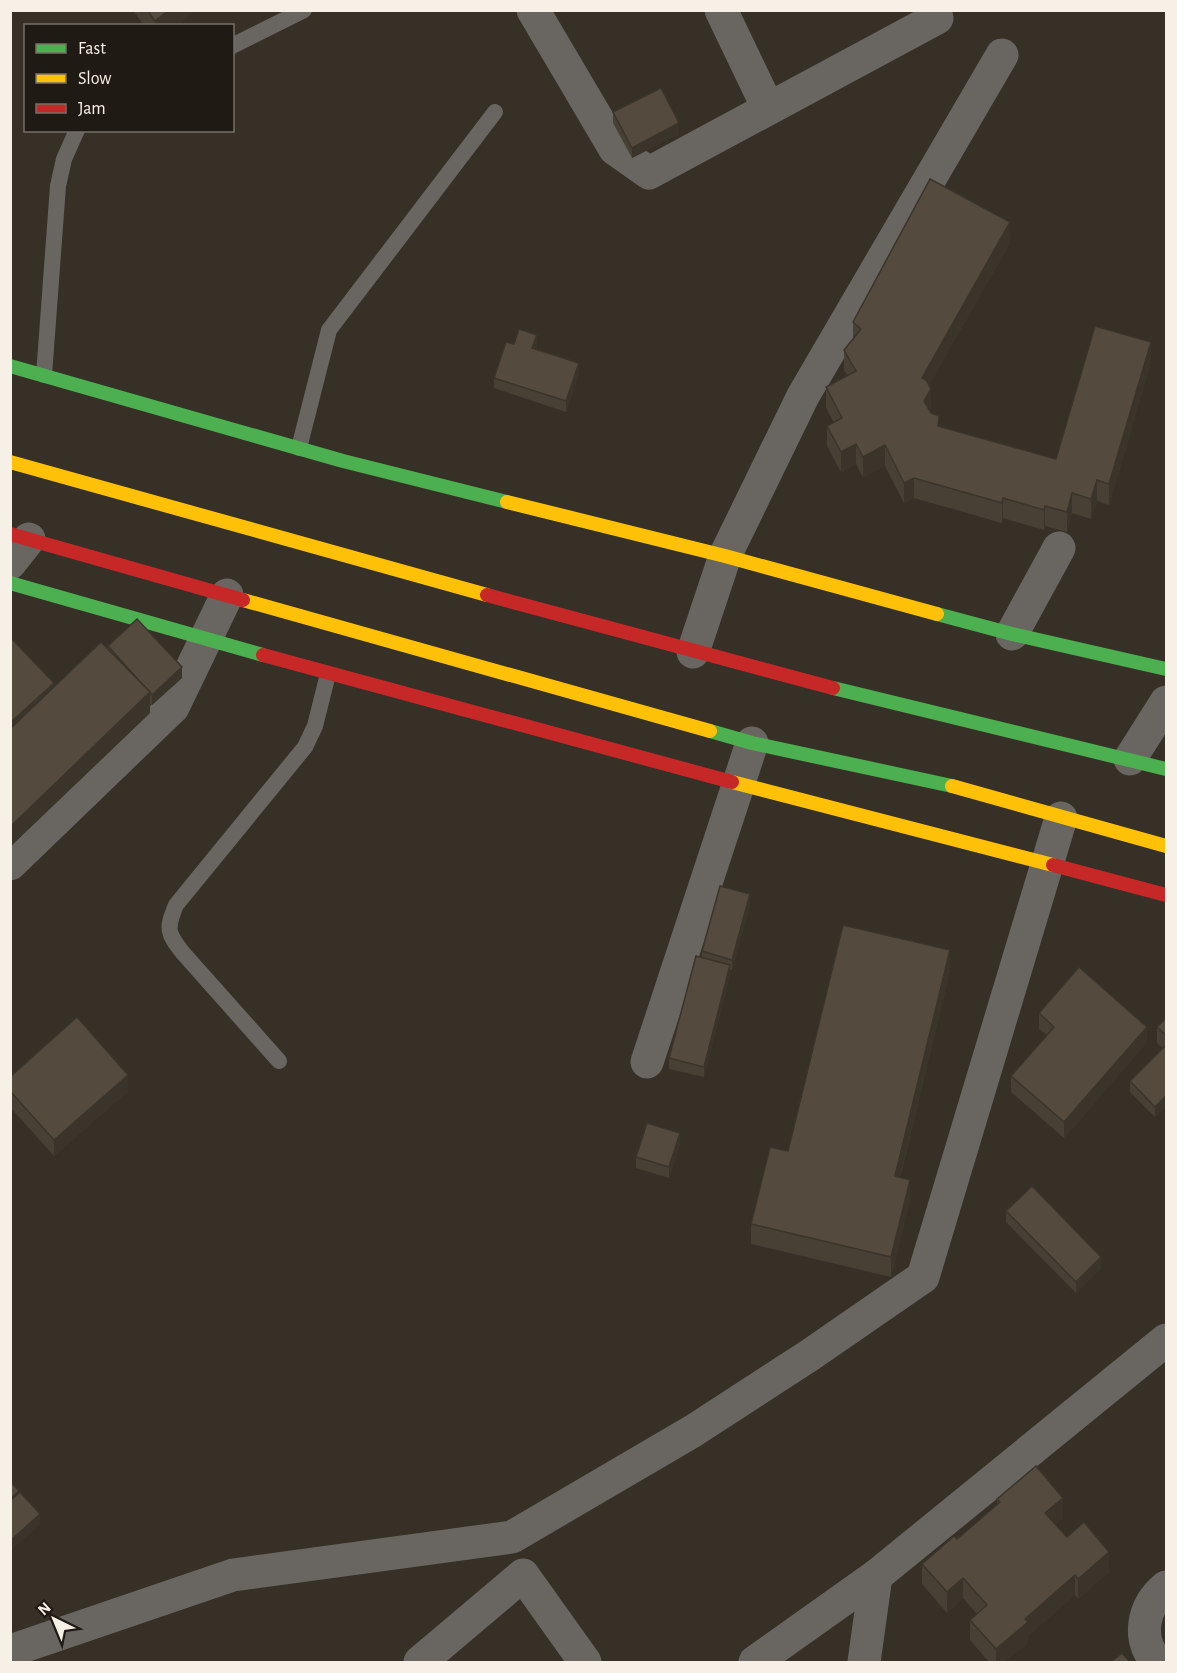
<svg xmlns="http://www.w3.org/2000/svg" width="1177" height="1673" viewBox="0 0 1177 1673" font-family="'Alegreya Sans',sans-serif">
  <rect width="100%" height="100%" fill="#363027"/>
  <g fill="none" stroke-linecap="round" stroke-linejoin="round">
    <g stroke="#696662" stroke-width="16">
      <path d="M232,46l72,-36"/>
      <path d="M44,375l14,-189 6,-27 13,-29"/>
      <path d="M299,448l30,-118 166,-218"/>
      <path d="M279,1061l-96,-108c-16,-20 -17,-24 -7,-48l129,-158 10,-21 13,-52"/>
    </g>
    <g stroke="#696662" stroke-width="33">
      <path d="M533,10l82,139 34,24 288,-155 -3,-8"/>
      <path d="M721,10l47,98"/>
      <path d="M10,563l19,-24"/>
      <path d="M1012,634l47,-86"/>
      <path d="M693,652l32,-96 78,-160 199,-341"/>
      <path d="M1130,759l36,-57"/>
      <path d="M10,864l163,-157 54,-112"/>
      <path d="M647,1062l105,-319"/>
      <path d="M10,1651l223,-76 279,-38 181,-106 117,-76 113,-78 138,-459"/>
      <path d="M420,1662l103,-87 62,87"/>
      <path d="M755,1662l121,-86 290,-236"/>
      <path d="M864,1662l12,-86"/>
      <path d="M1157,1662c-21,-24 -14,-56 9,-75"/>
    </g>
    <g stroke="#4caf50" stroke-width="14">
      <path d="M10,366l333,95 164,41"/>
      <path d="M10,583l253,72"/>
      <path d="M937,614l75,20 154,35"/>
      <path d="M833,688l333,81"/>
      <path d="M710,731l42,12 200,43"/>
    </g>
    <g stroke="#ffc107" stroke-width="14">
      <path d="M10,462l477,133"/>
      <path d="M507,502l218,54 212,58"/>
      <path d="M243,600l467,131"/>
      <path d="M732,782l321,83"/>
      <path d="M952,786l214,60"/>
    </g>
    <g stroke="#c62828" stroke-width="14">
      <path d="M10,534l233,66"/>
      <path d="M487,595l346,93"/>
      <path d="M263,655l469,127"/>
      <path d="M1053,865l113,30"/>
    </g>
  </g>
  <g fill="#484035">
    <path d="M133,10h63l-20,16h-32z"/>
    <path d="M613,112l66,22 -47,24 -19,-35z"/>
    <path d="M1010,243l-81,142 2,24 -1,2 9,15 117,33 95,-97 -42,143 -12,-4 -6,18 -19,-6 -5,19 -22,-6 -1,4 -41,-12 -1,5 -88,-25 -10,5 -19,-37 -22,11 -7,-13 -15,8 -14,-26v-20l7,-3 -8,-15v-21l22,-11 -4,-6v-20l9,-11v-17z"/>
    <path d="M514,344l23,2 -1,3 43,25 -13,38 -72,-24v-10z"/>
    <path d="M10,637l44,50 54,-39v-2l74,32 -30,27 -2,-1v9l-140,134z"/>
    <path d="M750,905l-18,65h-2v5l-26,102 -35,-8v-11l33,-101v-6z"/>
    <path d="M950,970l-50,208 10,22 -19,77 -140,-33v-20l37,-73z"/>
    <path d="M1039,1013l108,29 -83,96 -53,-46v-16l36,-41 -8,-6z"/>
    <path d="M1167,1017v89l-12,11 -25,-25v-11l33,-33 -6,-5v-16z"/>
    <path d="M10,1077l118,14 -74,65 -44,-49z"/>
    <path d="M680,1144l-11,34 -33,-10v-11z"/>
    <path d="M1006,1211l95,57 -25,25 -70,-71z"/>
    <path d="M997,1499l66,19 -8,6 12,13 42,35 -31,27 -3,-4 -47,41v7l-24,19h-15l-19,-22v-20l7,-6 -14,-16 -16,15 -25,-29v-20l35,-25 40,-34z"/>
  </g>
  <g fill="#3b342b">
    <path d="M169,10h27l-20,16h-21v-5z"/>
    <path d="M679,123v11l-47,24v-10z"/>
    <path d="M1010,222v21l-88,155v-20z"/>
    <path d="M537,335v11l-5,13v-11z"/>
    <path d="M1151,342v20l-42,143v-21z"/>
    <path d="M579,363v11l-13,38v-11z"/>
    <path d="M931,389v20l-7,12v-20z"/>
    <path d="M856,444v20l-15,8v-20z"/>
    <path d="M885,445v21l-22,11v-20z"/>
    <path d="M914,478v20l-10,5v-20z"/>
    <path d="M1097,480v21l-6,18v-20z"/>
    <path d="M1072,493v20l-5,19v-20z"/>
    <path d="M1003,498v20l-1,5v-20z"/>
    <path d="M1045,506v20l-1,4v-20z"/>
    <path d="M182,667v11l-30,27v-10z"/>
    <path d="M54,683v16l-44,40v-16z"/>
    <path d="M150,692v21l-140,134v-20z"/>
    <path d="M750,894v11l-18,65v-10z"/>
    <path d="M950,950v20l-55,227v-21z"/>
    <path d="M730,965v10l-26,102v-10z"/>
    <path d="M1147,1027v15l-83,96v-16z"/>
    <path d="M128,1075v16l-74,65v-16z"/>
    <path d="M1167,1095v11l-12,11v-10z"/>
    <path d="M680,1133v11l-11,34v-11z"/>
    <path d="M910,1180v20l-19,77v-20z"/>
    <path d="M1101,1257v11l-25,25v-11z"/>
    <path d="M1063,1498v20l-18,15v-20z"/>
    <path d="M40,1514v11l-30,26v-10z"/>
    <path d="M1109,1552v20l-31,27v-20z"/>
    <path d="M1075,1575v20l-47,41v7l-24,19h-8v-13l29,-30z"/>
    <path d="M963,1578v20l-16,15v-21z"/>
  </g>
  <g fill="#544b3e" stroke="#3b342b" stroke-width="1.5">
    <path d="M147,10h22l-14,11z"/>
    <path d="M661,88l18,35 -47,25 -19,-36z"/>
    <path d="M930,179l80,43 -88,156 4,2 5,9 -7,12 7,12 8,3 -1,10 118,33 39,-133 56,16 -42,142 -12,-4 -6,19 -19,-6 -5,19 -22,-6 -1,4 -41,-12 -1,5 -88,-25 -10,5 -19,-38 -22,12 -7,-13 -15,8 -14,-26 15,-8 -16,-31 30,-16 -12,-21 17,-21 -8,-7z"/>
    <path d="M519,329l18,6 -5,13 47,15 -13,38 -72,-23 12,-36 8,2z"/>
    <path d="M137,619l45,48 -30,28 -44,-49z"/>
    <path d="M10,637l44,46 -44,40z"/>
    <path d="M101,642l49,50 -140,135v-98z"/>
    <path d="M720,886l30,8 -18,66 -30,-9z"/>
    <path d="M843,925l107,25 -55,226 15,4 -19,77 -140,-33 19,-77 18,4z"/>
    <path d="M696,956l34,9 -26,102 -35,-9z"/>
    <path d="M1079,967l68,60 -83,95 -53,-46 43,-49 -15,-14z"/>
    <path d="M77,1017l51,58 -74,65 -44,-49v-14z"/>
    <path d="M1167,1017v19l-10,-9z"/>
    <path d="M1166,1045l1,50 -12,12 -25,-26z"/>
    <path d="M647,1123l33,10 -11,34 -33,-10z"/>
    <path d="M1032,1186l69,71 -25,25 -70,-71z"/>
    <path d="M1036,1466l27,32 -18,15 22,24 17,-15 25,30 -31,27 -3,-4 -50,44 3,3 -32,27 -26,-29 17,-15 -24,-27 -16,14 -25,-28 32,-28 3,3 43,-37 -3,-3z"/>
    <path d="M10,1481l9,10 -9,8z"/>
    <path d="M20,1492l20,22 -30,27v-40z"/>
    <path d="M1122,1653l8,9h-19z"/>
  </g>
  <rect width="1177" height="1673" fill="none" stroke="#f7f0e6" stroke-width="24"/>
  <rect x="24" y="24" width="210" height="108" fill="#1f1a13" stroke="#757067" stroke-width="1.5"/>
  <rect x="36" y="44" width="30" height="9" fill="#4caf50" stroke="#757067" stroke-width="1.5"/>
  <text x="78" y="54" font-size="18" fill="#f7f0e6">Fast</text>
  <rect x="36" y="74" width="30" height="9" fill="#ffc107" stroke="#757067" stroke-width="1.5"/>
  <text x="78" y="84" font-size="18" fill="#f7f0e6">Slow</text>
  <rect x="36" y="104" width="30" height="9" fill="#c62828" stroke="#757067" stroke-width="1.5"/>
  <text x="78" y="114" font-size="18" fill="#f7f0e6">Jam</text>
  <g transform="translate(54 1619) rotate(317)" stroke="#1f1a13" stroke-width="4.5" paint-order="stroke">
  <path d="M0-4.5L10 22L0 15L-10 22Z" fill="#f7f0e6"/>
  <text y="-9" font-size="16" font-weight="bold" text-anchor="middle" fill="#f7f0e6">N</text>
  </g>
</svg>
